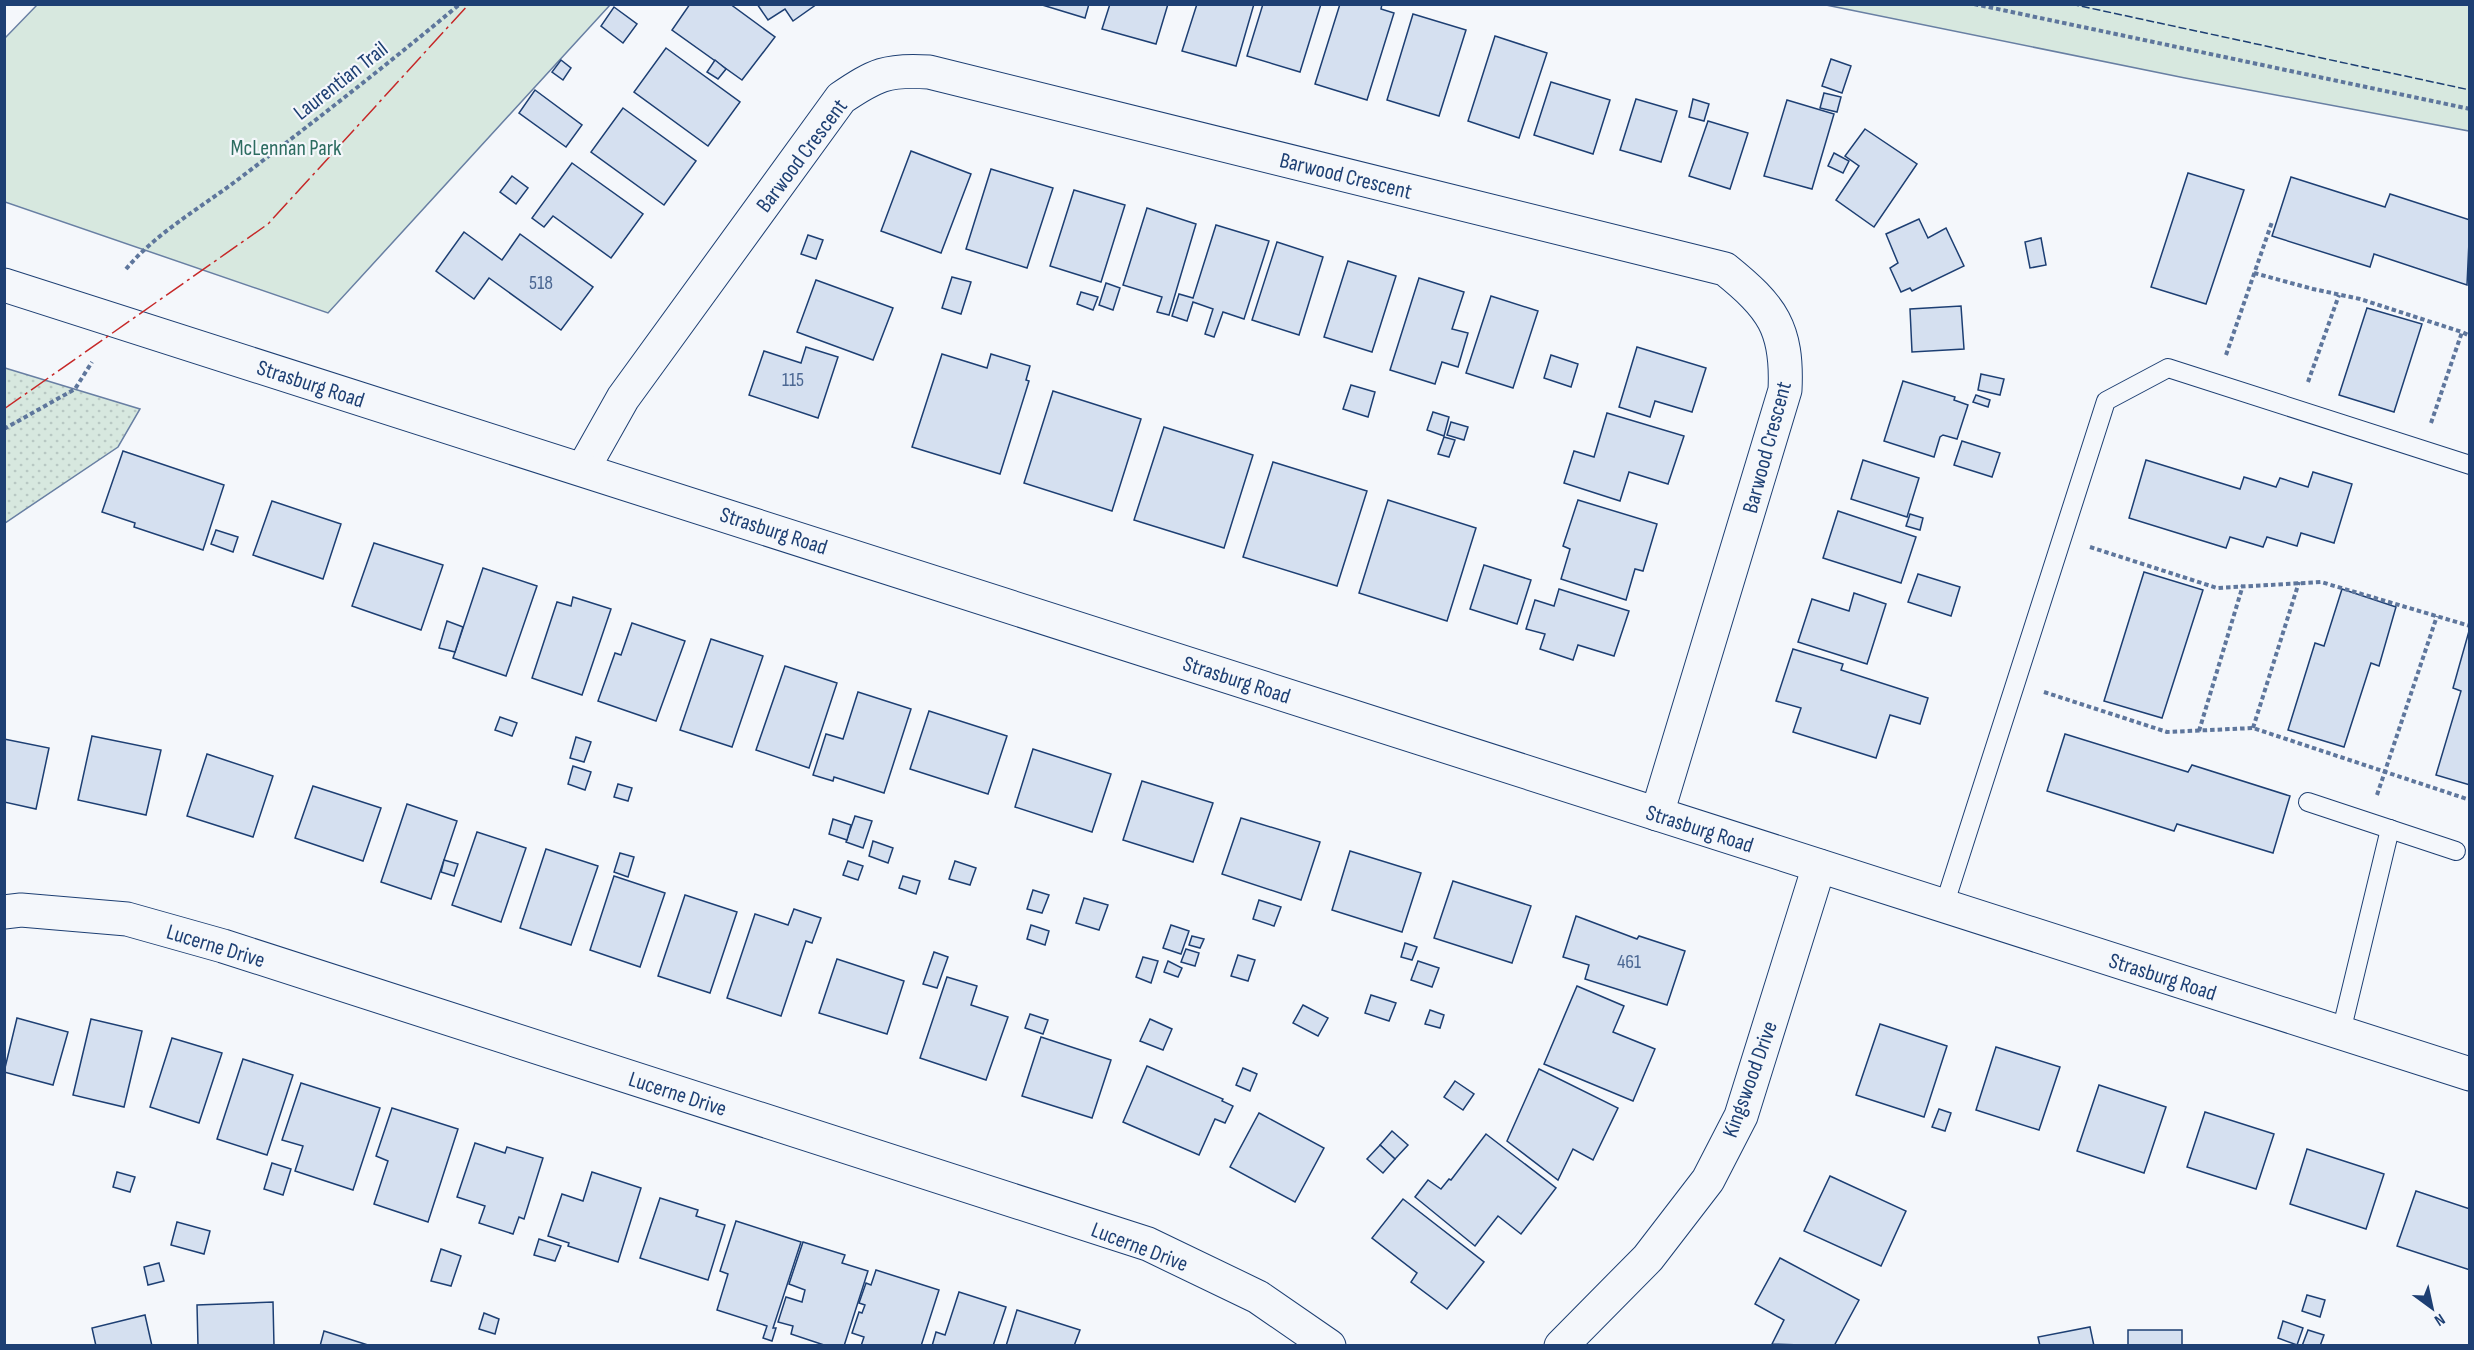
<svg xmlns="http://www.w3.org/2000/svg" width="2474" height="1350" viewBox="0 0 2474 1350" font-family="'Sofia Sans Condensed',sans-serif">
  <defs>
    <pattern id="grass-dots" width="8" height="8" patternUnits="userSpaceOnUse" patternTransform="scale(1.5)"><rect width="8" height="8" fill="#d7e8df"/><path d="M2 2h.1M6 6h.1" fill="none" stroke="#b8c8c3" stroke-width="1.8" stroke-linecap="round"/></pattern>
  </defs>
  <rect width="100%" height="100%" fill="#f4f7fb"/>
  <path fill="url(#grass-dots)" stroke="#687fa3" stroke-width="1.5" d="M5,368l135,41 -22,38 -113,76z"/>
  <g fill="#d7e8df" stroke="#687fa3" stroke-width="1.5">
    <path d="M37,5v-1l573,1 -282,308 -323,-111v-164z"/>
    <path d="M1826,5h643v126l-284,-53z"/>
  </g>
  <g fill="#d5e0f0" stroke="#1d3f73" stroke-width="1.5">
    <path d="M690,4h40l45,33 -33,43 -70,-50z"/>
    <path d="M757,4h60l-24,17 -8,-12 -17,11z"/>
    <path d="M1039,4h50l-4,14z"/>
    <path d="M1110,4h58l-12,40 -54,-15z"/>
    <path d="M1197,4h57l-18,62 -54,-15z"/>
    <path d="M1263,4h58l-21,68 -53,-16z"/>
    <path d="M1340,4h42l-1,5 13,4 -27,87 -52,-16z"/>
    <path d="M614,7l23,17 -14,19 -22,-17z"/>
    <path d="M1413,14l53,16 -27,86 -52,-16z"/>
    <path d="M1495,36l52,17 -28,85 -51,-17z"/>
    <path d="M666,48l74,54 -32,44 -74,-54z"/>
    <path d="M1831,59l20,7 -9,27 -20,-7z"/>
    <path d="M561,60l10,8 -8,12 -11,-8z"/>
    <path d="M715,60l11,9 -8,10 -11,-7z"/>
    <path d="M1551,82l59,18 -17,54 -59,-19z"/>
    <path d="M535,90l47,35 -16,22 -47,-34z"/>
    <path d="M1824,93l17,4 -4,15 -17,-4z"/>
    <path d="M1636,99l41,12 -16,51 -41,-12z"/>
    <path d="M1693,99l16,5 -5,17 -15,-4z"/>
    <path d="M1787,100l47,14 -22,75 -48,-13z"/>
    <path d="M623,108l73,53 -32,44 -73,-53z"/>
    <path d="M1708,121l40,12 -18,56 -41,-13z"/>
    <path d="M1865,129l52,35 -43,63 -38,-27 23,-34 -14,-10z"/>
    <path d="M911,151l60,23 -30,79 -60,-22z"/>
    <path d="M1834,153l15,8 -6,12 -15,-7z"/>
    <path d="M572,163l71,51 -32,44 -58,-42 -9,11 -12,-9z"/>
    <path d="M991,169l62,19 -26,80 -61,-19z"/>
    <path d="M2188,173l56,17 -38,114 -55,-17z"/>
    <path d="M512,176l16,12 -12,16 -16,-12z"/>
    <path d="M2291,177l94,30 5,-13 80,26 -3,65 -93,-31 -4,13 -98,-31z"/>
    <path d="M1074,190l51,15 -24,77 -51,-16z"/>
    <path d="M1147,208l49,16 -27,91 -12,-3 5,-15 -39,-12z"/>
    <path d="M1919,219l9,19 18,-10 18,38 -52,25 -2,-3 -9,4 -11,-24 8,-5 -12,-29z"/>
    <path d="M1216,225l53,16 -25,78 -21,-7 -9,25 -9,-3 8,-25 -20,-7 -6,19 -15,-5 7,-22 14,4z"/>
    <path d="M464,232l38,28 18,-26 73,53 -32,43 -72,-52 -15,21 -38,-28z"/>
    <path d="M808,235l15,5 -7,19 -15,-5z"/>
    <path d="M2041,238l5,27 -16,3 -5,-26z"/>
    <path d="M1277,242l46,15 -24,78 -47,-15z"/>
    <path d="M1348,261l48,15 -24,76 -48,-15z"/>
    <path d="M952,277l19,5 -10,32 -19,-6z"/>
    <path d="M1419,278l45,14 -12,37 16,4 -10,34 -16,-5 -7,22 -45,-14z"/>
    <path d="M816,280l77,28 -20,52 -76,-28z"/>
    <path d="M1106,283l14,5 -7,22 -14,-5z"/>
    <path d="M1081,292l17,5 -5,13 -16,-6z"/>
    <path d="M1491,296l47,15 -25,77 -47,-15z"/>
    <path d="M1961,306l3,43 -52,3 -2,-43z"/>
    <path d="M2367,308l55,16 -28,88 -55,-17z"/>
    <path d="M806,347l32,10 -20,61 -69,-23 15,-44 37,12z"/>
    <path d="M1637,347l69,21 -14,44 -37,-11 -5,16 -31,-10z"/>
    <path d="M942,354l45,14 4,-14 39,12 -4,14 3,1 -29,93 -88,-27z"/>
    <path d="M1551,355l27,9 -7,23 -27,-9z"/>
    <path d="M1981,374l23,5 -4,16 -22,-5z"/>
    <path d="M1903,381l52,16 -1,3 14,5 -11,34 -14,-4 -3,2 -6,20 -50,-16z"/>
    <path d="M1351,385l24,7 -7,25 -25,-8z"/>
    <path d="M1053,391l88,28 -29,92 -88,-28z"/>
    <path d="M1976,395l14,5 -2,7 -15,-5z"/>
    <path d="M1433,412l16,5 -5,19 -17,-6z"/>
    <path d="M1607,413l77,23 -16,48 -39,-12 -9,29 -56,-18 10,-32 20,6z"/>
    <path d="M1451,422l17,5 -4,13 -17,-5z"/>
    <path d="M1164,427l89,28 -29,93 -90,-28z"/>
    <path d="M1444,437l11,3 -6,17 -11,-3z"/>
    <path d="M1962,441l38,12 -8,24 -38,-12z"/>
    <path d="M123,451l101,34 -21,65 -69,-23 1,-4 -33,-11z"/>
    <path d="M1863,460l56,18 -12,39 -56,-18z"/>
    <path d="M2146,460l94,29 4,-12 32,10 4,-9 28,9 5,-15 39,12 -18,59 -33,-10 -4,13 -30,-9 -4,10 -33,-10 -4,11 -97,-30z"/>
    <path d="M1273,462l94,29 -30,95 -94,-29z"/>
    <path d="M1388,500l88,28 -29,93 -88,-28z"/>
    <path d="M1578,500l79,24 -14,47 -8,-2 -9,31 -65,-21 9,-30 -7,-3z"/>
    <path d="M272,501l69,23 -18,55 -70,-24z"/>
    <path d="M1838,511l78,26 -15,46 -78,-25z"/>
    <path d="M1910,514l13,4 -3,12 -14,-4z"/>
    <path d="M216,530l22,7 -5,15 -22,-8z"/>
    <path d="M374,543l69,22 -22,65 -69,-24z"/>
    <path d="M1484,565l47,15 -14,44 -47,-15z"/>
    <path d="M483,568l54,18 -31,90 -53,-18z"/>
    <path d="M2144,572l59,18 -41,128 -58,-17z"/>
    <path d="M1918,574l42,13 -9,29 -43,-14z"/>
    <path d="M1559,589l70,22 -15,45 -36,-11 -5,15 -33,-11 5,-15 -19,-5 9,-29 19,6z"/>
    <path d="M2342,589l54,18 -17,59 -8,-3 -27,84 -56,-17 27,-87 9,3z"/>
    <path d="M1854,593l32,11 -19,60 -69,-22 14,-43 37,12z"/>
    <path d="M573,597l38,12 -29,86 -50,-17 25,-76 14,4z"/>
    <path d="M447,621l16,6 -8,25 -16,-4z"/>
    <path d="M632,623l53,18 -29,80 -58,-20 17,-48 6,2z"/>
    <path d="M2469,631h1v154l-34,-10 25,-84 -8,-3z"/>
    <path d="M711,639l52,17 -31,91 -52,-17z"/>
    <path d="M1793,649l50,15 -2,6 87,28 -8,26 -30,-9 -14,43 -83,-26 8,-24 -25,-7z"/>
    <path d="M785,666l52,17 -28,85 -53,-18z"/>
    <path d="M858,692l53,17 -27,84 -50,-16 -1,4 -20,-6 13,-41 17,5z"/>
    <path d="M929,711l78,25 -19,58 -78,-25z"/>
    <path d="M500,717l17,6 -5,13 -17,-6z"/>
    <path d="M2065,734l123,38 4,-7 98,31 -17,57 -96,-29 -3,7 -127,-40z"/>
    <path d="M92,736l69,14 -15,65 -68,-15z"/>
    <path d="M576,737l15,5 -7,20 -14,-4z"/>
    <path d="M4,739l45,9 -13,61 -32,-7z"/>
    <path d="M1033,749l78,25 -19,58 -77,-25z"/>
    <path d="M207,754l66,22 -20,61 -66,-21z"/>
    <path d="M573,766l18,6 -6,18 -17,-6z"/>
    <path d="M1142,781l71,22 -20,59 -70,-22z"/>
    <path d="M618,784l14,4 -4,13 -14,-4z"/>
    <path d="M313,786l68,22 -18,53 -68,-23z"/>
    <path d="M407,804l50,17 -26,78 -50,-17z"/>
    <path d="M855,816l17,5 -9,27 -17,-6z"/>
    <path d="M1241,818l79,24 -19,58 -79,-26z"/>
    <path d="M833,819l18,6 -4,15 -18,-6z"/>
    <path d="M477,832l49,16 -25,74 -49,-17z"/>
    <path d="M873,841l20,7 -5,15 -19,-7z"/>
    <path d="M546,849l52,17 -27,79 -51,-17z"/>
    <path d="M1350,851l71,22 -19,59 -70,-22z"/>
    <path d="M620,853l14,4 -6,20 -14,-5z"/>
    <path d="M444,860l14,4 -4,12 -13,-4z"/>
    <path d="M848,861l15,5 -5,14 -15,-5z"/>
    <path d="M955,861l21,7 -6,17 -21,-6z"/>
    <path d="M614,876l51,17 -25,74 -50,-17z"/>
    <path d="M903,876l17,5 -4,13 -17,-6z"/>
    <path d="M1453,881l78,25 -19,57 -78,-25z"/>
    <path d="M1033,890l16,5 -7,18 -15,-4z"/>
    <path d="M685,895l52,17 -27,81 -52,-17z"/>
    <path d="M1084,898l24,7 -9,25 -23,-7z"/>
    <path d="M1259,900l22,7 -7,19 -21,-7z"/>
    <path d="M794,909l27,9 -9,25 -6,-2 -25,75 -54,-18 28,-84 33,11z"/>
    <path d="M1576,916l61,23 2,-3 46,15 -18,54 -82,-26 4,-14 -26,-8z"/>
    <path d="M1031,925l18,6 -4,14 -18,-6z"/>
    <path d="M1171,925l18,6 -8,23 -18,-6z"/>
    <path d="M1192,936l12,3 -4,9 -11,-3z"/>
    <path d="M1405,943l12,4 -5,13 -11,-3z"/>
    <path d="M1186,949l13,4 -4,13 -14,-4z"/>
    <path d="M934,952l14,5 -11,31 -14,-4z"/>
    <path d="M1238,955l17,5 -7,21 -17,-5z"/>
    <path d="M1143,957l15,4 -7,22 -15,-6z"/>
    <path d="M837,959l67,22 -17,53 -68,-21z"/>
    <path d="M1168,961l14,7 -4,9 -14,-5z"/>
    <path d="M1418,961l21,7 -7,19 -21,-7z"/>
    <path d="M947,977l30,9 -6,19 37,12 -22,63 -66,-22z"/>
    <path d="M1577,986l47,20 -11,26 42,17 -22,52 -89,-37z"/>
    <path d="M1371,995l25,8 -7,18 -24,-8z"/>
    <path d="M1303,1005l25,13 -10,18 -25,-13z"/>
    <path d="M1430,1010l14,5 -4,13 -15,-4z"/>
    <path d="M1030,1014l18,6 -5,14 -18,-6z"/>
    <path d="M17,1018l51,14 -15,53 -49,-13z"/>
    <path d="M91,1019l51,12 -18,76 -51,-12z"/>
    <path d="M1150,1019l22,10 -9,21 -23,-9z"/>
    <path d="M1880,1024l67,22 -23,71 -68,-22z"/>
    <path d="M1041,1037l70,23 -19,58 -70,-22z"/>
    <path d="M172,1038l50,15 -23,70 -49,-16z"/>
    <path d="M1996,1047l64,20 -21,63 -63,-20z"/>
    <path d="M243,1059l50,16 -26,80 -50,-16z"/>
    <path d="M1147,1066l76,33 -1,2 11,5 -8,17 -10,-4 -16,36 -76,-33z"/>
    <path d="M1243,1068l14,6 -7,17 -14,-6z"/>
    <path d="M1539,1069l79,39 -25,52 -20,-11 -15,31 -51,-39z"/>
    <path d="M1455,1081l19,13 -11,16 -19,-13z"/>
    <path d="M301,1083l79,25 -27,82 -58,-19 8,-25 -21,-6z"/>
    <path d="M2099,1085l67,22 -22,66 -67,-22z"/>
    <path d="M392,1108l66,21 -30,93 -54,-18 14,-43 -12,-5z"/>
    <path d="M1939,1109l12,4 -6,18 -13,-4z"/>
    <path d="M2205,1112l69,22 -18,55 -69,-22z"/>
    <path d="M1259,1113l65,35 -29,54 -65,-35z"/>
    <path d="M1392,1131l16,14 -13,14 -15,-14z"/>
    <path d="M1486,1134l70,54 -35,46 -23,-18 -23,30 -60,-49 13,-17 13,9 8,-10 2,1z"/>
    <path d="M475,1143l30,10 2,-6 36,11 -19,61 -5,-2 -6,17 -34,-11 6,-17 -28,-9z"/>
    <path d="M1380,1145l15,14 -12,14 -16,-14z"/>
    <path d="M2307,1149l77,25 -18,55 -76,-25z"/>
    <path d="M272,1163l19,6 -8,26 -19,-6z"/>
    <path d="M117,1172l18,5 -5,15 -17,-5z"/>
    <path d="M592,1172l49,16 -23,74 -50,-16 1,-3 -21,-7 14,-42 21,7z"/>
    <path d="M1830,1176l76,35 -25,55 -77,-35z"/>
    <path d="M2416,1191l54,18v61l-73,-24z"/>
    <path d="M660,1198l38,12 -2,6 29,9 -17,55 -68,-22z"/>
    <path d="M1403,1199l81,63 -37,47 -36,-27 6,-9 -45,-35z"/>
    <path d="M736,1221l65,21 -28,86h3l-4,13 -9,-3 4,-12 -50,-16 11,-36 -8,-3z"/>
    <path d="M177,1222l33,9 -6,23 -33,-9z"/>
    <path d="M539,1239l22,7 -6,15 -21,-6z"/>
    <path d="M803,1242l42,13 -3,8 26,8 -24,75h-17l-36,-12 2,-8 -15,-4 8,-25 16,5 3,-12 -16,-6z"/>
    <path d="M441,1249l20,7 -10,30 -20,-5z"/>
    <path d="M1780,1258l79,42 -25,46 -62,-2 12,-24 -29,-16z"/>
    <path d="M159,1263l5,18 -16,4 -4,-18z"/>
    <path d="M876,1270l63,20 -18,56h-60l3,-9 -12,-4 7,-21 3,1 3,-8 -6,-2 7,-20 5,2z"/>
    <path d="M959,1292l47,15 -13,39h-61l4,-14 9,3z"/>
    <path d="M2307,1295l18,5 -5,17 -18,-6z"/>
    <path d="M273,1302l1,44h-76l-1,-41z"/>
    <path d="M1017,1310l63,20 -6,16h-68z"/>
    <path d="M484,1313l15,6 -4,15 -16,-5z"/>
    <path d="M145,1315l7,31h-56l-4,-18z"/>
    <path d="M2283,1321l20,7 -6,17 -19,-7z"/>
    <path d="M2090,1327l4,19h-54l-2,-9z"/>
    <rect x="2128" y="1330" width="54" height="16"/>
    <path d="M2308,1330l16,5 -4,11h-18z"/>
    <path d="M324,1331l47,15h-51z"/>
  </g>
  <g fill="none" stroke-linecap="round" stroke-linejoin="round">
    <defs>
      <g id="service">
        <path d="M2308,802l148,49"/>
        <path d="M1944,906l162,-505 62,-33 302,97"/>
        <path d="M2341,1032l49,-203"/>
      </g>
      <g id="minor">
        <path d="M583,469l40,-71 218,-300c34,-23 46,-29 88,-26l796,197c47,38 63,59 60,121l-128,424"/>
        <path d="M4,912l17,-2 106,9 96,27 925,298 110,53 71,49"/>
        <path d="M1561,1346l87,-88 60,-78 33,-64 78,-250"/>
      </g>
      <path id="tertiary" d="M4,285l2466,789"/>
    </defs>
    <use href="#service" stroke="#1d3f73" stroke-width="20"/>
    <use href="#minor" stroke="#1d3f73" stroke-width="35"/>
    <use href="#tertiary" stroke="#1d3f73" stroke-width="35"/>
    <g stroke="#5e769c" stroke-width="4" stroke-dasharray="4.5 3" stroke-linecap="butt">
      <path d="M1974,4l496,105"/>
      <path d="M126,269c31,-37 76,-62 114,-91 75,-57 148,-114 220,-174"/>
      <path d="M2254,273l59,16 47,10 102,33"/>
      <path d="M2226,355l46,-133"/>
      <path d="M2308,382l31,-87"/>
      <path d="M2431,423l31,-91 8,4"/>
      <path d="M4,429l71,-40 17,-27"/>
      <path d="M2090,547l127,41 104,-6 149,44"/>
      <path d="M2044,692l123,40 86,-4 217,72"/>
      <path d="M2253,728l46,-146"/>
      <path d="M2199,731l44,-146"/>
      <path d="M2377,795l60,-179"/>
    </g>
    <use href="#service" stroke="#f4f7fb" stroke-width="18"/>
    <use href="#minor" stroke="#f4f7fb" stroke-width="33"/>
    <use href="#tertiary" stroke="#f4f7fb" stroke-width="33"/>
    <path stroke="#1d3f73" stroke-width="1.5" stroke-dasharray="8 3" stroke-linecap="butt" d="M2071,4l399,86"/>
    <path stroke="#c62828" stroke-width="1.5" stroke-dasharray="21 4.5 3 4.5" stroke-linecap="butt" d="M4,409l264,-185 201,-220"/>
  </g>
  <g text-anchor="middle" stroke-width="4.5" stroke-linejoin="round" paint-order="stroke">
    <g font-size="20" fill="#4b6792">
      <text x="541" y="289">518</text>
      <text x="793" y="386">115</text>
      <text x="1629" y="968">461</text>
    </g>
    <g font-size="22" fill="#1d3f73" stroke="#f4f7fb">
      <text transform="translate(340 80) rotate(-38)" y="8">Laurentian Trail</text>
      <text transform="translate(801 155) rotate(-53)" y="8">Barwood Crescent</text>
      <text transform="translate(1346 175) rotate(14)" y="8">Barwood Crescent</text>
      <text transform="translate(311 383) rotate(18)" y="8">Strasburg Road</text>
      <text transform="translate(1766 447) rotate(-75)" y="8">Barwood Crescent</text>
      <text transform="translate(774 530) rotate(18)" y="8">Strasburg Road</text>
      <text transform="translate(1237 679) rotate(18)" y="8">Strasburg Road</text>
      <text transform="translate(1700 828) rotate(18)" y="8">Strasburg Road</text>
      <text transform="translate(216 945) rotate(17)" y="8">Lucerne Drive</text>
      <text transform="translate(2163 976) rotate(18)" y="8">Strasburg Road</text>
      <text transform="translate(1749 1079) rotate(-70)" y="8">Kingswood Drive</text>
      <text transform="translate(678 1093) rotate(18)" y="8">Lucerne Drive</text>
      <text transform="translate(1140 1246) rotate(21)" y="8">Lucerne Drive</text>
    </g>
    <g font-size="22" fill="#2c6c60" stroke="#f4f7fb">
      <text x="286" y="155">McLennan Park</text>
    </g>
  </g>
  <rect width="2474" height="1350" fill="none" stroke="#1d3f73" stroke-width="12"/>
  <g transform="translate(2432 1308) rotate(147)" stroke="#f4f7fb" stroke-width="4.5" paint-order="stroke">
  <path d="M0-4.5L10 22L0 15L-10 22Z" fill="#1d3f73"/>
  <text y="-9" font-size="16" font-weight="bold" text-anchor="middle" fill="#1d3f73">N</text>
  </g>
</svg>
